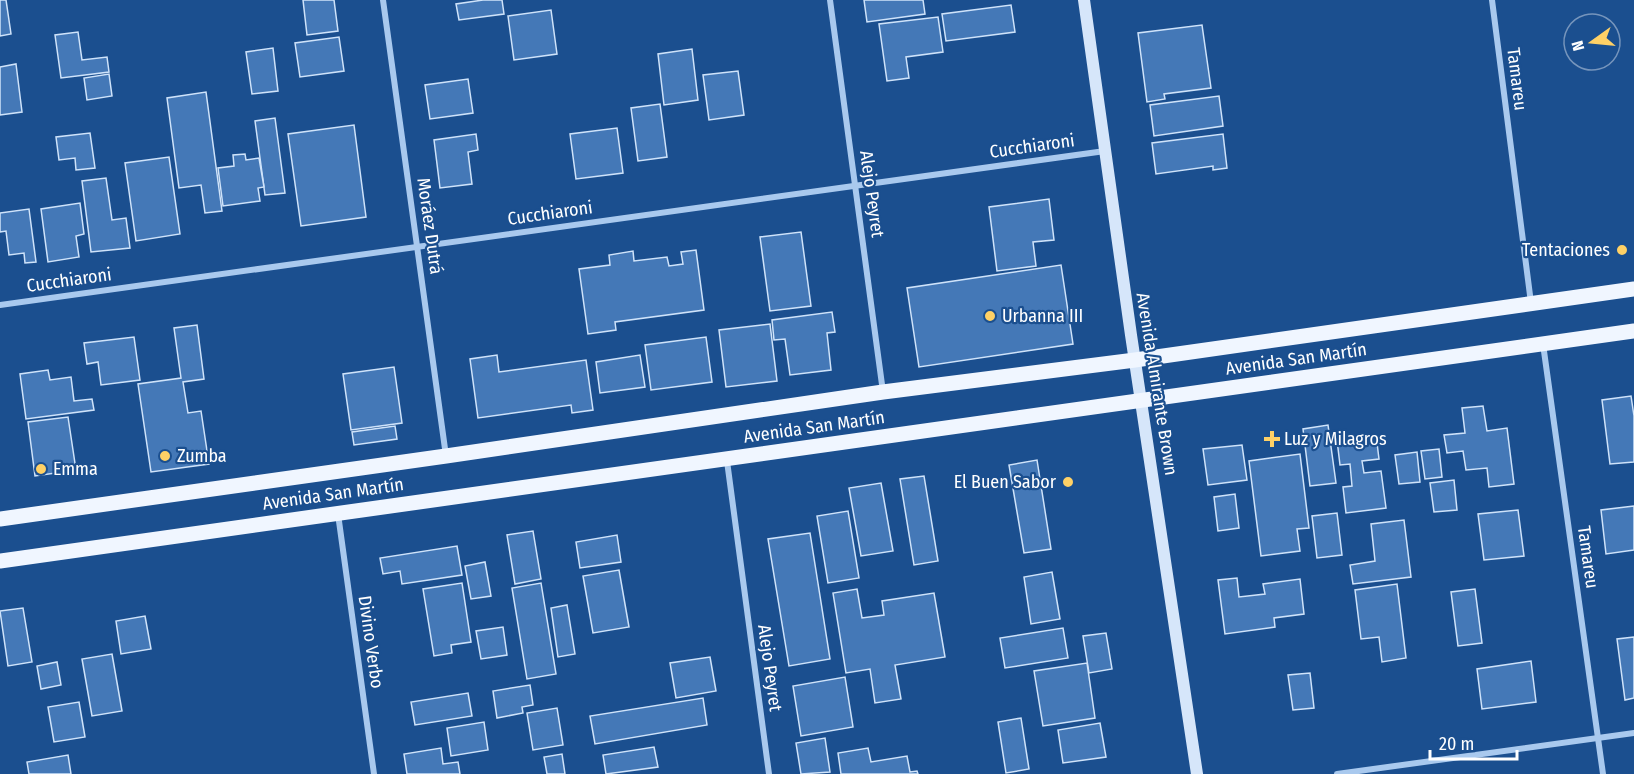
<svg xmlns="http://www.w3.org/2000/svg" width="1634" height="774" viewBox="0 0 1634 774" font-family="'Fira Sans Condensed',sans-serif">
  <rect width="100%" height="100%" fill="#1b4f8f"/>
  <g fill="#4478b7" stroke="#cfe3fa" stroke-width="1.5">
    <path d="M0,0h6l5,34 -11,2z"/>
    <path d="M303,0h31l4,31 -31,4z"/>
    <path d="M483,0h19l2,14 -45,6 -3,-16z"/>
    <path d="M864,0h59l2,14 -58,8z"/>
    <path d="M1011,5l4,27 -69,9 -4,-27z"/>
    <path d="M551,10l6,44 -43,6 -6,-44z"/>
    <path d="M938,17l5,35 -37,5 3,21 -22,3 -8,-57z"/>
    <path d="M1202,25l9,63 -47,6 1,5 -18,3 -9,-69z"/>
    <path d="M78,32l4,28 25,-3 2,15 -48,6 -6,-43z"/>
    <path d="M339,37l5,34 -44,6 -5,-34z"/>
    <path d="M273,48l5,43 -26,3 -6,-42z"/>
    <path d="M692,49l6,51 -34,5 -6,-51z"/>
    <path d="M16,64l6,48 -22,3v-48z"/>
    <path d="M738,71l6,44 -35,5 -6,-45z"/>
    <path d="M109,74l3,22 -25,4 -3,-22z"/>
    <path d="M468,79l5,34 -43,6 -5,-34z"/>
    <path d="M206,92l16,119 -17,2 -4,-28 -22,3 -12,-90z"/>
    <path d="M1219,96l4,30 -69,10 -4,-31z"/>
    <path d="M660,104l7,53 -29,4 -7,-53z"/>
    <path d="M275,118l10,75 -20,2 -10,-74z"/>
    <path d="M354,125l12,92 -65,9 -13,-92z"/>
    <path d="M617,128l6,45 -47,6 -6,-45z"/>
    <path d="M90,133l5,35 -19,2 -1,-12 -16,2 -3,-23z"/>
    <path d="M476,134l2,16 -10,2 4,32 -32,4 -6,-48z"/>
    <path d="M1223,134l4,34 -14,2v-4l-57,8 -4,-31z"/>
    <path d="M245,154l1,6 13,-2 5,29 -6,1 2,13 -37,5 -5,-38 16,-2 -1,-11z"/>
    <path d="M169,157l11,77 -44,7 -11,-78z"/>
    <path d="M106,178l6,42 14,-2 4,30 -39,4 -9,-71z"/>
    <path d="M1049,199l5,41 -21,2 3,24 -39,5 -8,-64z"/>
    <path d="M80,203l4,31 -8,2 3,21 -31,5 -7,-53z"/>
    <path d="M29,209l7,53 -11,1 -1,-10 -15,2 -3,-24 -6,1v-19z"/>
    <path d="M801,232l10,74 -41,5 -10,-74z"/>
    <path d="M696,250l8,60 -89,12 1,8 -28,4 -9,-65 31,-4 -1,-10 24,-4 1,10 33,-4 2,9 14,-2 -2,-12z"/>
    <path d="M1061,265l12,79 -154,23 -12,-79z"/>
    <path d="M832,312l3,20 -8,1 4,37 -41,5 -5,-36 -11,1 -2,-20z"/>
    <path d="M770,324l7,57 -51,6 -7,-57z"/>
    <path d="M197,325l7,54 -21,3 5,31 13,-2 8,53 -58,8 -13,-88 43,-6 -7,-50z"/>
    <path d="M134,337l6,43 -39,5 -3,-23 -11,2 -3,-21z"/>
    <path d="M706,337l6,45 -61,8 -6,-45z"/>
    <path d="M497,355l2,17 87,-12 7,50 -21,3 -1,-8 -93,13 -8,-59z"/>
    <path d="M640,355l5,32 -45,6 -4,-31z"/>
    <path d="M394,367l8,56 -51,7 -8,-56z"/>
    <path d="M48,370l2,10 21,-3 3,24 18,-2 2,11 -68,9 -6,-45z"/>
    <path d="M1631,396l3,20v46l-24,2 -8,-64z"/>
    <path d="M1483,406l4,25 20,-3 7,56 -25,3 -2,-19 -21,2 -3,-19 -16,2 -3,-18 21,-2 -3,-25z"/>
    <path d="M68,417l8,53 -41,6 -7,-54z"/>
    <path d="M1328,425l8,58 -26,3 -7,-57z"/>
    <path d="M395,426l2,13 -43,6 -2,-13z"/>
    <path d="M1376,435l3,24 -17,2 2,12 17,-2 5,37 -40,5 -3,-26 9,-1 -2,-22 -10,1 -3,-25z"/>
    <path d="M1242,445l5,35 -39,5 -5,-36z"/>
    <path d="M1439,449l3,28 -17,2 -4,-28z"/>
    <path d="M1417,452l3,30 -21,2 -4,-29z"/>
    <path d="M1300,454l9,74 -12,1 3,22 -39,5 -12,-95z"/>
    <path d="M1037,460l14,89 -27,4 -15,-88z"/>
    <path d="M924,476l14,85 -24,4 -14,-86z"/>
    <path d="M1454,480l3,30 -23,2 -4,-29z"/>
    <path d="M881,483l12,68 -32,5 -12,-68z"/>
    <path d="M1235,494l4,34 -21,3 -4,-34z"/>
    <path d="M1634,506v44l-28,4 -5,-44z"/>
    <path d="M1518,510l6,46 -40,4 -6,-46z"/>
    <path d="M848,511l11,67 -31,5 -11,-67z"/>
    <path d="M1337,513l5,42 -25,3 -5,-42z"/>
    <path d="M1404,520l7,57 -58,7 -3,-19 25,-4 -4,-37z"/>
    <path d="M533,531l8,48 -26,5 -8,-49z"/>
    <path d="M810,533l20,126 -41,7 -21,-127z"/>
    <path d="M617,535l4,27 -41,6 -4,-26z"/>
    <path d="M457,546l5,29 -60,9 -2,-13 -17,3 -3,-16z"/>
    <path d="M485,562l6,34 -20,3 -6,-33z"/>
    <path d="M619,570l10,57 -36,6 -10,-57z"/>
    <path d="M1052,572l8,47 -29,5 -7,-47z"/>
    <path d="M1237,578l2,19 26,-3 -2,-10 37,-5 4,35 -30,4 1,9 -50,7 -7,-54z"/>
    <path d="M462,583l9,59 -20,3 1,8 -18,3 -11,-67z"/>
    <path d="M541,583l15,91 -29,5 -15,-91z"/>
    <path d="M1397,584l9,74 -24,4 -3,-25 -18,2 -6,-49z"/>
    <path d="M857,589l5,29 22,-3 -2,-14 52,-8 11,64 -50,8 6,34 -26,4 -5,-34 -24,4 -13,-80z"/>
    <path d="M1475,589l7,54 -24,3 -7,-54z"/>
    <path d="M567,605l8,49 -17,3 -7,-49z"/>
    <path d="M23,608l9,54 -24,4 -8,-55z"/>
    <path d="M145,616l6,33 -30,5 -5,-33z"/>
    <path d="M503,627l4,28 -26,4 -5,-28z"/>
    <path d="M1063,628l5,30 -63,10 -5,-30z"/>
    <path d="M1106,633l6,36 -23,4 -6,-37z"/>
    <path d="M1634,637v61l-9,2 -8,-61z"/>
    <path d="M112,654l10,57 -30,5 -10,-57z"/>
    <path d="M710,657l6,34 -40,7 -6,-35z"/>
    <path d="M1531,661l5,41 -54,7 -5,-40z"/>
    <path d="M57,662l4,23 -20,4 -4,-23z"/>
    <path d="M1087,663l8,55 -52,8 -9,-55z"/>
    <path d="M1310,673l4,35 -21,2 -5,-35z"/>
    <path d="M845,677l8,50 -52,9 -8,-50z"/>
    <path d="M530,685l3,20 -11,2 1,6 -26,5 -4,-27z"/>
    <path d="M468,693l4,23 -57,9 -4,-23z"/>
    <path d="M703,698l4,27 -112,19 -5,-28z"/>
    <path d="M79,702l6,35 -31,5 -6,-35z"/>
    <path d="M557,708l6,37 -30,5 -6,-37z"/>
    <path d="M1021,718l8,51 -23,4 -8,-51z"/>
    <path d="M484,722l4,28 -37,6 -4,-28z"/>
    <path d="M1100,723l6,34 -43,6 -5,-33z"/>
    <path d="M825,738l5,34 -29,2 -5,-31z"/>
    <path d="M654,747l4,20 -52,7 -3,-19z"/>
    <path d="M441,748l2,16 15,-2 2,12h-53l-3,-20z"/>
    <path d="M868,748l3,14 36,-6 3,16 7,-1 1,3h-77l-3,-21z"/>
    <path d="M562,754l3,20h-18l-3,-17z"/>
    <path d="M68,755l3,19h-42l-2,-12z"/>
  </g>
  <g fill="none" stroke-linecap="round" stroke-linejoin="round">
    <g stroke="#a9c9ee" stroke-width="6">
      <path d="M383,0l63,456"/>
      <path d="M830,0l53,392"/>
      <path d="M1492,0l39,303"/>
      <path d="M0,305l1105,-154"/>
      <path d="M1543,344l60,430"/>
      <path d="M727,461l42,313"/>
      <path d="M338,514l36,260"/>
      <path d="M1337,774l297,-41"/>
    </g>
    <path stroke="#d6e6fa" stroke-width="12" d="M1084,0l47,335 66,439"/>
    <g stroke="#f0f6ff" stroke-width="15">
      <path d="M0,519l446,-63 437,-64 252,-32 499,-71"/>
      <path d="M0,561l1634,-230"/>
    </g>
  </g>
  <g fill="#ffd166" stroke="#1b4f8f" stroke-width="2">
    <circle cx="1622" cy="250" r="6"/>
    <circle cx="990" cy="316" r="6"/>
    <path d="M1269 430h6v6h6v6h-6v6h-6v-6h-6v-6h6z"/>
    <circle cx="165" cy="456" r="6"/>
    <circle cx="41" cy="469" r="6"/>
    <circle cx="1068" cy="482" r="6"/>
  </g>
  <g text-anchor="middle" stroke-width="4.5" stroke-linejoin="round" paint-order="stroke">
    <g font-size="18" fill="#fff" stroke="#1b4f8f">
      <text transform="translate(1517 79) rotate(83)" y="6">Tamareu</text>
      <text transform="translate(1032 146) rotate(-8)" y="6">Cucchiaroni</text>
      <text transform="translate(872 194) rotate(82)" y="6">Alejo Peyret</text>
      <text transform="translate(550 213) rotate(-8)" y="6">Cucchiaroni</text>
      <text transform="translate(430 226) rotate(82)" y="6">Moráez Dutrá</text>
      <text transform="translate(69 280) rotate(-8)" y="6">Cucchiaroni</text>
      <text transform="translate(1296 359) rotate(-8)" y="6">Avenida San Martín</text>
      <text transform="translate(1157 384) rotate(81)" y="6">Avenida Almirante Brown</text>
      <text transform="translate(814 427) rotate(-8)" y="6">Avenida San Martín</text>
      <text transform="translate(333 494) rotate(-8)" y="6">Avenida San Martín</text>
      <text transform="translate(1588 557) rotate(82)" y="6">Tamareu</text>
      <text transform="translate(371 642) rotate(82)" y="6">Divino Verbo</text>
      <text transform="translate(770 668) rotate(82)" y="6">Alejo Peyret</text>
    </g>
    <g font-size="18" fill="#fff" stroke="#1b4f8f" text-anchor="start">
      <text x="1610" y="256" text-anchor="end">Tentaciones</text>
      <text x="1002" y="322">Urbanna III</text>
      <text x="1284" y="445">Luz y Milagros</text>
      <text x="177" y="462">Zumba</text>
      <text x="53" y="475">Emma</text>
      <text x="1056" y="488" text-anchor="end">El Buen Sabor</text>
    </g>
  </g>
  <g transform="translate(1592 42) rotate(255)"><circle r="28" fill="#1b4f8f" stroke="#7695bc" stroke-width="1.5"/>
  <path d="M0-4.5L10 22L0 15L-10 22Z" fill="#ffd166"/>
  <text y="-9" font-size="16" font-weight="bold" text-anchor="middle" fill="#ffffff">N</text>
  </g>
  <path d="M1430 750v9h87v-9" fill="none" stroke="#ffffff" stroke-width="3"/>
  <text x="1439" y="750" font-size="18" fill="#ffffff" stroke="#1b4f8f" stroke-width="4.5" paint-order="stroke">20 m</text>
</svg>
